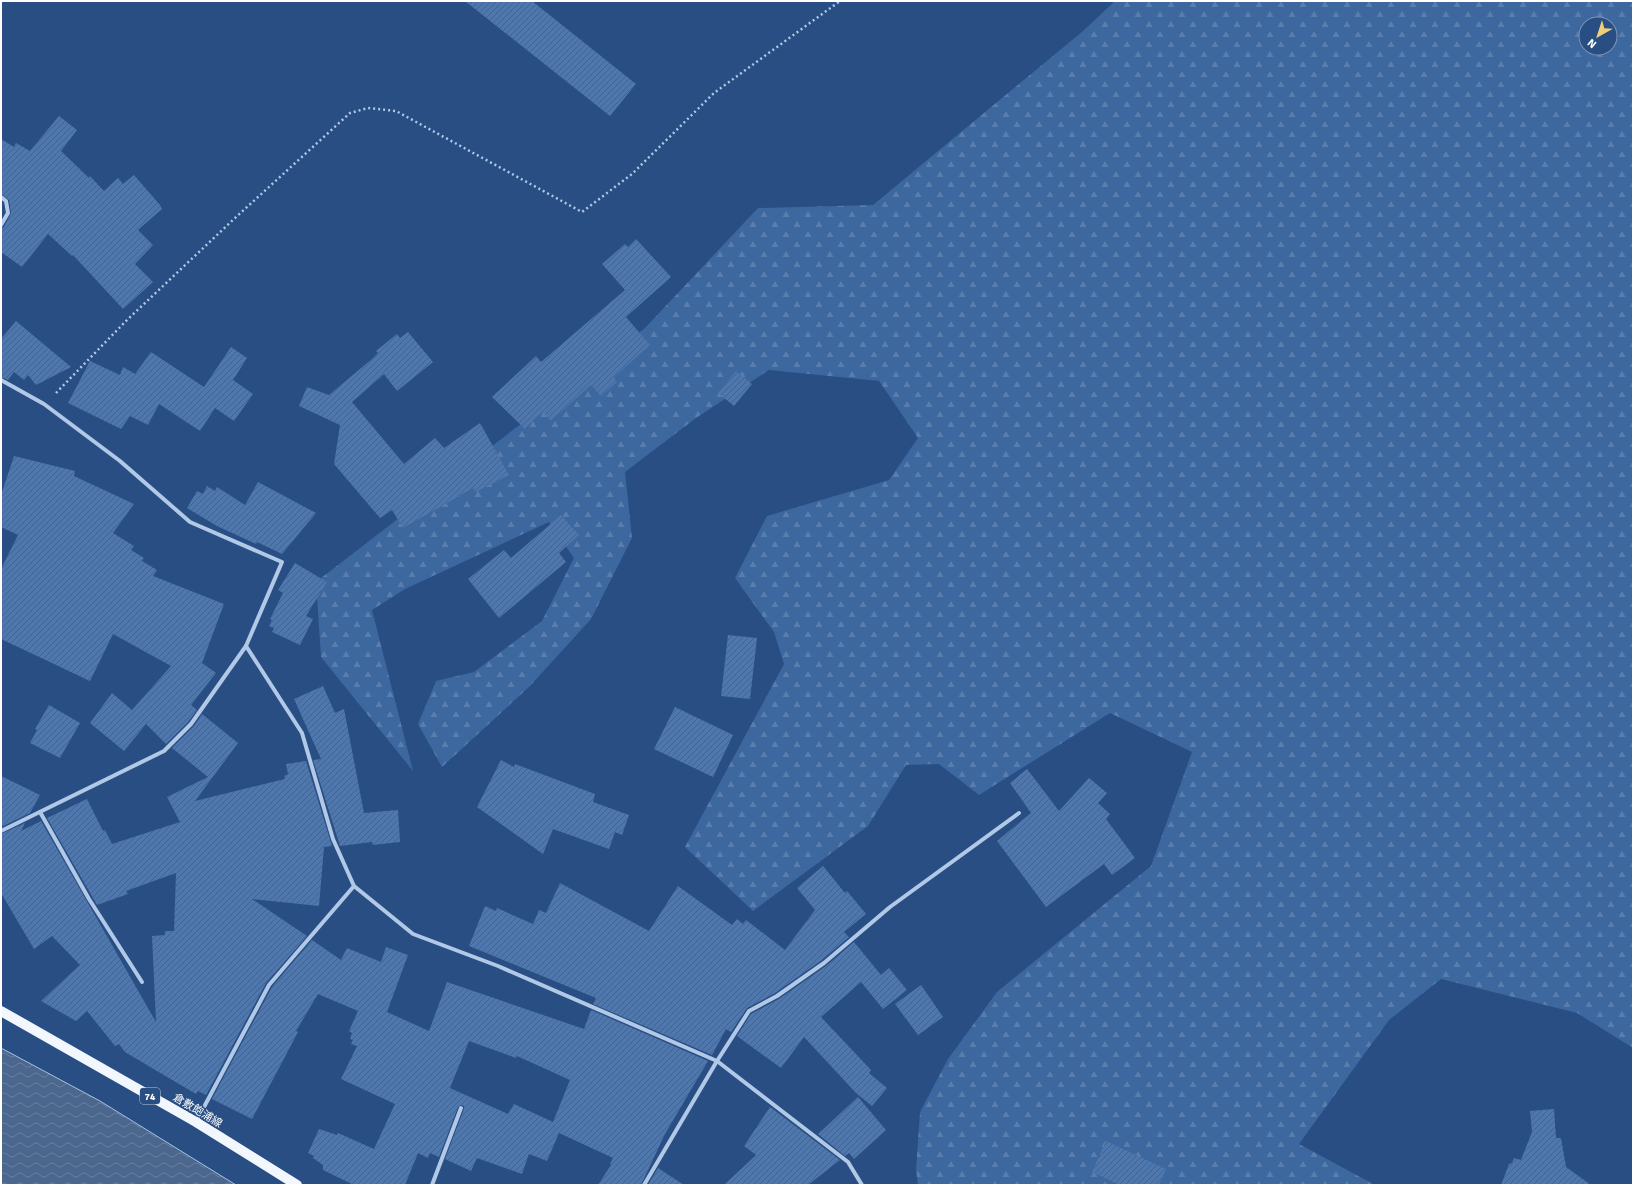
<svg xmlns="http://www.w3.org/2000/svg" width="1634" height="1186" viewBox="0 0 1634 1186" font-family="Signika,'Noto Sans JP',sans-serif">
  <defs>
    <pattern id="forest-firs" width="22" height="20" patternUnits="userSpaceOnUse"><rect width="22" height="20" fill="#3c679f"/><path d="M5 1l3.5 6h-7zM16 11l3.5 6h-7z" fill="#597ead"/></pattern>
    <pattern id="water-waves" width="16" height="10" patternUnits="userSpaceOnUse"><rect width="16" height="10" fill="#4c678d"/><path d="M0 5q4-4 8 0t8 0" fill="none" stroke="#677e9e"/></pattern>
    <pattern id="building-hatch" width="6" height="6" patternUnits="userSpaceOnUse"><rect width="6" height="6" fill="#5077ab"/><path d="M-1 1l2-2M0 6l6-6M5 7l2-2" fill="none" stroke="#4e627c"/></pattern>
  </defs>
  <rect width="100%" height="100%" fill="#284e83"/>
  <path fill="url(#forest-firs)" fill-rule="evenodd" d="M1115,1h518v1047l-56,-35 -136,-34 -52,41 -90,124 76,41h-457l-2,-15 4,-58 28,-53 49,-67 154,-126 41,-114 -82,-39 -131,82 -40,-31 -33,1 -38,61 -115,85 -68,-64 99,-183 -10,-32 -39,-54 32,-62 122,-36 29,-42 -39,-57 -110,-11 -73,48 -71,54 7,66 -41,81 -61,67 -88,81 -24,-43 18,-43 38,-9 68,-51 32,-63 -25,-36 -144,67 -33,21 41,161 -92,-114 -5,-75 329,-254 113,-120 115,-3 210,-174zM1586,24h24v24h-24z"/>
  <path fill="url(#water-waves)" stroke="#a5c3e7" d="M1,1048l99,53 136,84h-235z"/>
  <g fill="url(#building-hatch)" fill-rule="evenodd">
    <path d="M465,1h67l104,83 -26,32z"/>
    <path d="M59,116l18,14 -16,21 28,27 1,-2 14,15 14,-13 5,6 11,-9 26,30 2,4 -24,21 15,15 -18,19 18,18 -30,27 -50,-54 -1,1 -24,-22 -26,33 -21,-15v-24l3,-1 7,-14 -2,-13 -8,-6v-55l13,8 2,-4 14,8z"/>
    <path d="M636,239l35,38 -45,40 24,28 -36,32 3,5 -16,14 -10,-11 -40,36 -8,-9 -18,17 -33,-32 44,-41 5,6 84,-72 -23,-26 23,-20 3,3z"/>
    <path d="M16,321l55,46 -35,18 -8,-10 -4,5 -10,-8 -6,8 -7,-3v-38z"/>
    <path d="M408,332l25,30 -36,29 -13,-17 -32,28 52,62 31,-26 9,10 36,-25 29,52 -33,17 -3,-4 -70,40 -11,-18 -12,8 -46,-54 6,-39 -41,-19 8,-19 22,8 43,-36 6,-6 -2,-2 21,-17 3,4z"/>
    <path d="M231,347l16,11 -14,22 20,14 -19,27 -19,-13 -15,23 -41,-27 -11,21 -18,-9 -9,13 -53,-26 22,-42 30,14 3,-8 12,7 16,-22 53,35z"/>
    <path d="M736,371l16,13 -18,22 -16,-13z"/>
    <path d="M14,456l61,15 -1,5 60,28 -21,29 21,13 -3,4 13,8 -2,3 15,9 -4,6 71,28 -22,59 14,10 -25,32 6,5 -9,12 -22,22 -20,-20 -22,27 -34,-28 22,-30 20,17 39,-44 -58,-32 -23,47 -89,-42v-70l17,-34 -17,-8v-32z"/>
    <path d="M258,482l58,31 -34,41 -25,-12 -1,2 -39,-18 -30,-18 10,-17 6,3 4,-8 8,5 2,-4 28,18z"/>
    <path d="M561,515l18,20 -20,18 7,9 -67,56 -31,-39 36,-29 7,8z"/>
    <path d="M295,563l32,19 -21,34 7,3 -13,26 -28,-13 2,-4 -5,-2 3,-6 -2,-1 13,-26 -5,-3z"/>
    <path d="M728,635l29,3 -7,61 -29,-3z"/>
    <path d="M323,686l12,27 9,-4 20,104 34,-3 2,32 -27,3 -1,-3 -32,4 -27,-86 8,-1 -27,-60z"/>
    <path d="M49,705l31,18 -20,35 -30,-15 7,-13 -2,-1z"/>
    <path d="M675,707l58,28 -20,42 -59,-28z"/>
    <path d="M202,714l36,29 -43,58 90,-22 -1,-3 4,-2 -2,-10 20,-3 26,85 -8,1 -5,59 -67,-7 55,37 -41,47 -60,112 -8,-4 -2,3 -39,-23 -32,-19 -6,-8 -4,2 -28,-35 -11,10 -35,-20 39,-36 -28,-29 -18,13 -33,-56v-59l24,-11 -4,8 20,-10 115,201 -4,-86 13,-1v-4h9l2,-58 -50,18 2,3 -31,11 -50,-87 40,-19 16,32 2,-1 7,14 68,-22 -13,-25 41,-20 -36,-29 22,-22z"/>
    <path d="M501,760l13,7 1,-3 80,30 -2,8 36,13 -7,20 -7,-3 -6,17 -56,-20 -10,25 -66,-47z"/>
    <path d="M1027,769l32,42 30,-33 18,15 -9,10 12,11 -4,5 29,39 -23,17 -8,-11 -58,43 -49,-66 34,-28 -21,-30z"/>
    <path d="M1,776l39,19 -10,18 -29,14z"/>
    <path d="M823,866l22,27 2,-2 19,23 -22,18 5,5 -27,23 -47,33 -28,15 -16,24 -5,-3 -14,26 -119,-51 3,-6 -127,-52 16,-40 11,5 1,-3 36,16 6,-14 7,3 14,-30 89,48 29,-45 54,39 5,-6 6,5 3,-4 39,30 30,-40 -18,-22z"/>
    <path d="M312,940l29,20 6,-12 34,14 5,-15 22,8 -21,57 42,19 18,-49 137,47 7,-19 117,51 -43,73 -24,51h-43l13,-20 -1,-1 3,-6 -54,-25 -12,28 -18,-7 -7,20 -45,-16 -6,13 -26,-12 19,-50v-3l-3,-1 -3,2 -19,50 -9,-4 -2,5 -10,-5 -13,32h-51l-31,-15v-5l-10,-7 1,-2 -6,-3 11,-24 18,6 1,-2 36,16 21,-45 -54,-25 16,-33 -6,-2 2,-4 -3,-1 2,-6 -3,-2 9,-20 -40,-17 -22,37 2,1 -46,87 -40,-20 60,-112zM469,1041l47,17 1,-2 53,24 -17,42 -39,-18 -6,10 -58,-26z"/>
    <path d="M854,942l27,33 8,-7 18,22 -24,19 -22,-27 -40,35 50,53 -2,3 18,15 -15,18 -16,-13 -52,-56 -23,31 -44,-32 14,-22 28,-15 47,-33z"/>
    <path d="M921,985l22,32 -25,18 -23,-31z"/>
    <path d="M858,1097l28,33 -32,29 -5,-6 -4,3 -27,-22z"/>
    <path d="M770,1107l70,53 -32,25h-84l32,-30 -12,-9z"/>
    <path d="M1554,1109l2,29h5l5,29 25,18h-90l8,-21 3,-1 2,-5 7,2 11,-28 -2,-21z"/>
    <path d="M1106,1141l60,28 -7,16h-39l-28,-13z"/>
    <path d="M658,1168l26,17h-36z"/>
  </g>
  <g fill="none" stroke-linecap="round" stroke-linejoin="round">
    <path stroke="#b1c8e7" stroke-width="2.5" stroke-dasharray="2 3" stroke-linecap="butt" d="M56,393l71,-73 108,-102 115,-105 18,-5 28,3 186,101 50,-38 82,-81 126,-92"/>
    <g stroke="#b1c8e7" stroke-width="4">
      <path d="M1,197l5,4 2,12 -7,12"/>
      <path d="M1,380l43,24 76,57 70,61 92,40 -36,84 -55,78 -27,27 -163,80"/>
      <path d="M246,646l56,87 31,106 21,47 59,48 85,32 219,95 131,101 14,23"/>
      <path d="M40,812l49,87 53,83"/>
      <path d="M196,1122l73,-137 85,-99"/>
      <path d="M432,1185l29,-77"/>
      <path d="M644,1185l73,-124 32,-50 28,-15 47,-33 66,-56 129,-94"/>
    </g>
    <path stroke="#f2f6fd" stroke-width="10" d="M1,1011l195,111 101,63"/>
  </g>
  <g text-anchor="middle" stroke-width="3" stroke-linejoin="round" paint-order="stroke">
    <rect fill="#284e83" stroke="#becada" stroke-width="1" x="140" y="1088" width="20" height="16" rx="3"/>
    <g font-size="10" font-weight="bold" fill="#fff">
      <text x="150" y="1100">74</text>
    </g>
    <g font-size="11" fill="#fff" stroke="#284e83">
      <text transform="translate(198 1110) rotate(31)" y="4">倉敷飽浦線</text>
    </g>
  </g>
  <rect width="1634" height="1186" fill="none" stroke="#ffffff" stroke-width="4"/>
  <g transform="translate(1598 36) rotate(219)"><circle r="19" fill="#284e83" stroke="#7e95b5"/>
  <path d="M0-3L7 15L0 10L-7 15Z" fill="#eece77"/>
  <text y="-6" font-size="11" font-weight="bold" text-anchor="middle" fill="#ffffff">N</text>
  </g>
</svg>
